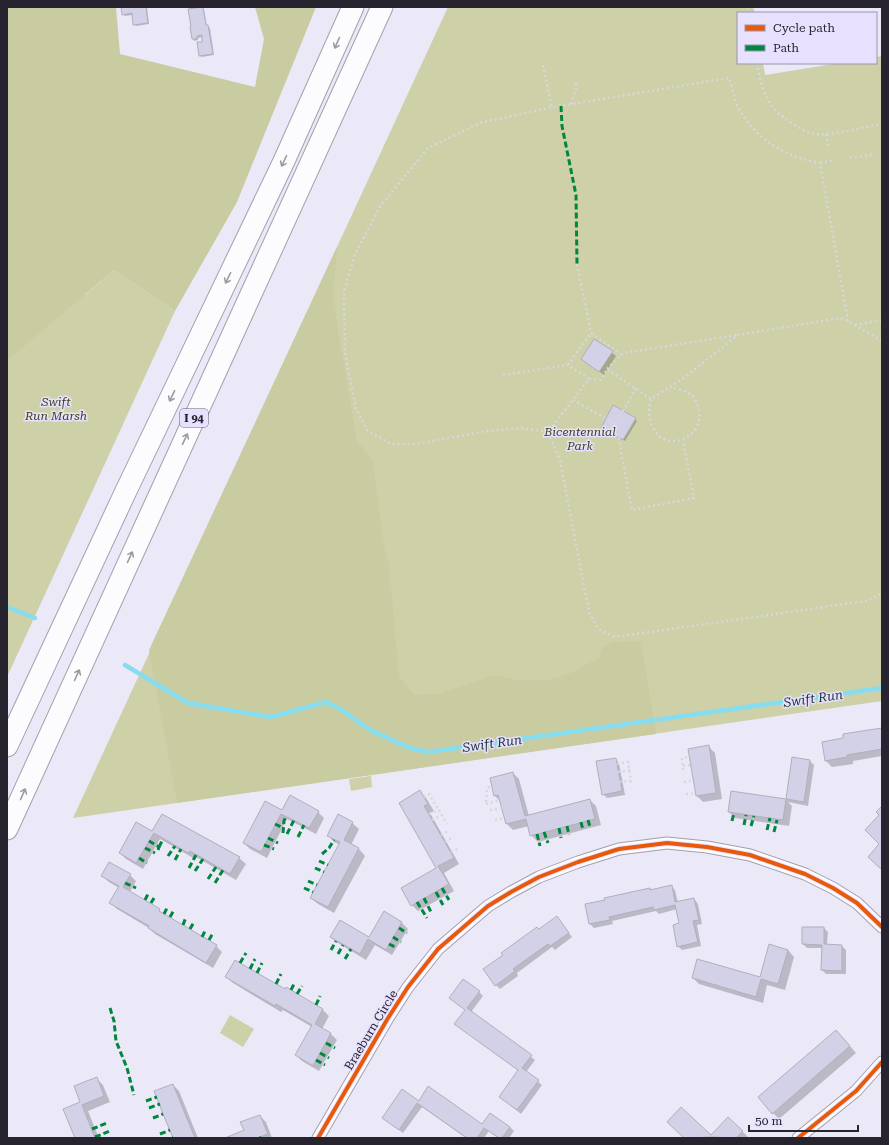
<svg xmlns="http://www.w3.org/2000/svg" width="889" height="1145" viewBox="0 0 889 1145" font-family="'Roboto Serif',serif">
  <rect width="100%" height="100%" fill="#ebe8f8"/>
  <g fill="#ced0a7">
    <path d="M448,7h305l2,6h-17v50h25l2,12 75,-12h36v-6l6,-1v645l-809,117z"/>
    <path d="M7,206l78,89 29,-25 61,41 -168,366z"/>
    <path d="M371,776l1,11 -21,4 -2,-12z"/>
    <path d="M230,1015l24,14 -11,18 -23,-14z"/>
  </g>
  <g fill="#c9cba1">
    <path d="M7,7h109l4,47 135,33 9,-48 -9,-32h61l-79,195 -62,109 -61,-41 -105,89 -2,-1z"/>
    <path d="M337,247l-4,53 24,141 16,20 9,75 7,30 10,110 15,19 25,-1 55,-19 22,5h31l24,-7 28,-15 3,-11 12,-5 27,-1 15,93 -479,69 -28,-153z"/>
  </g>
  <g fill="#0003">
    <path d="M122,7h25l2,17 -13,2 -2,-2 -1,-9 -8,1 -2,-2z"/>
    <path d="M202,8l2,2 3,16 3,2 4,27 -12,2 -2,-1 4,-14 -1,-5 -5,1v2l-4,1 -1,-2z"/>
    <path d="M595,340l21,16 -12,19 -22,-16z"/>
    <path d="M635,419l2,2 -12,20 -21,-12z"/>
    <path d="M882,729v27l-29,5v3l-21,3 -6,-6 19,-22z"/>
    <path d="M708,746l7,7 7,46 -19,3 -6,-6z"/>
    <path d="M615,759l4,4 6,32 -18,3 -4,-4z"/>
    <path d="M793,759l17,2 4,4 -6,41 -20,-4 4,4 -3,20 -54,-8 -6,-6 3,-20 55,8z"/>
    <path d="M513,773l6,6 10,37 61,-16 6,6 5,19 -63,17 -7,-7 -2,-9 -16,4 -6,-6 -6,-22 -6,-6 -4,-17z"/>
    <path d="M420,792l6,6 8,13 -4,2 29,51 -15,9 10,18 -36,20 -6,-6 26,-37z"/>
    <path d="M282,811l36,1 6,6 -8,16 -29,-15 -20,39 -17,-9 -6,-6z"/>
    <path d="M162,815l77,43 7,6 -10,16 -40,-23 -1,2 -35,-20 -17,30 -17,-10 -6,-6 32,-20z"/>
    <path d="M339,816l13,7 7,6 -8,16 8,4 6,7 -31,57 -16,-9 -7,-6 29,-53 -6,-3 -6,-7z"/>
    <path d="M130,875l6,6 -6,11 29,18 7,7 50,29 6,6 -9,16 -58,-34 -6,-6 -32,-19 -7,-7 9,-14 -10,-6 -7,-6z"/>
    <path d="M671,886l4,4 3,13 16,-4 4,5 4,20 -5,1 4,21 -19,4 -4,-4 3,-22 -4,-15 -18,5 -3,-3 -44,10 1,3 -19,4 -4,-4 60,-35 2,2z"/>
    <path d="M401,922l7,7 -16,26 -17,-10 -9,15 -28,-17 -6,-6 38,1z"/>
    <path d="M561,922l11,15 -17,13 -3,-3 -35,26 1,3 -18,13 -4,-4 43,-55z"/>
    <path d="M824,928l4,4 -1,13 15,1 4,4v24h-20l-4,-4 1,-22h-16l-4,-4z"/>
    <path d="M788,950l6,7 -9,33 -18,-5 -4,18 -64,-19 -6,-6h67z"/>
    <path d="M227,977l58,13 1,-2 37,22 6,6 -7,13 9,5 6,6 -18,31 -17,-10 -6,-6 16,-28 -29,-17 -2,2 -48,-29z"/>
    <path d="M479,992l4,4 -12,16 64,48 -9,12 16,13 -21,29 -21,-17 19,-26 -59,-43 6,-18 -11,-8z"/>
    <path d="M843,1038l13,15 -77,66 -6,-6z"/>
    <path d="M96,1078l7,7 7,17 -22,9 11,27h-23l6,-36z"/>
    <path d="M173,1085l6,6 19,47h-24z"/>
    <path d="M402,1090l17,12 64,24 27,1 4,4 -5,7h-11l-9,-7 -5,7h-18l-44,-31 -19,26 -20,-15z"/>
    <path d="M260,1116l6,6 6,16h-44l17,-7z"/>
    <path d="M675,1129l36,7 31,-5 7,7h-64z"/>
  </g>
  <g fill="none" stroke-linecap="round" stroke-linejoin="round">
    <g stroke="#87ddf0" stroke-width="4.5">
      <path d="M7,607l28,11"/>
      <path d="M125,665l63,38 83,14 55,-15 16,8 28,20 40,18 18,4 454,-64"/>
    </g>
  </g>
  <g fill="#d3d1e7" stroke="#b0afbb">
    <path d="M121,7h25l2,16 -15,2 -1,-12 -10,2z"/>
    <path d="M203,7l3,18h2l5,29 -14,2 -2,-14h5v-7l-5,1v3h-5l-2,-12h1l-3,-18z"/>
    <path d="M594,339l19,12 -14,21 -18,-13z"/>
    <path d="M613,405l23,13 -13,22 -22,-12z"/>
    <path d="M882,728v21l-35,6v2l-22,4 -3,-19 21,-4v-4z"/>
    <path d="M709,745l7,48 -20,3 -8,-47z"/>
    <path d="M792,757l18,3 -6,42 -18,-3z"/>
    <path d="M616,758l6,33 -20,4 -6,-34z"/>
    <path d="M513,772l12,44 65,-17 5,20 -65,17 -4,-17 -20,5 -8,-29 -4,1 -4,-18z"/>
    <path d="M420,790l8,14 -4,2 30,52 -16,8 11,18 -38,22 -10,-18 35,-20 -37,-65z"/>
    <path d="M731,791l55,8 -3,21 -55,-8z"/>
    <path d="M290,795l29,16 -10,17 -28,-14 -20,38 -18,-9 22,-42 17,9z"/>
    <path d="M882,806v64l-14,-13 11,-13 -14,-14 14,-15 -3,-3z"/>
    <path d="M162,814l78,43 -10,17 -40,-23 -2,2 -34,-20 -18,30 -17,-10 17,-31 16,9z"/>
    <path d="M338,814l15,8 -9,18 15,8 -31,59 -18,-9 30,-56 -13,-6z"/>
    <path d="M109,862l22,12 -8,13 37,22 -1,2 58,34 -11,18 -58,-35 1,-2 -40,-23 10,-17 -18,-10z"/>
    <path d="M672,885l3,17 19,-4 5,22 -6,1 5,21 -21,5 -4,-22 6,-2 -4,-18 -21,5 -1,-3 -44,10 1,3 -21,4 -4,-20 20,-4 -1,-2 46,-10v2z"/>
    <path d="M384,911l18,11 -16,28 -18,-11 -8,15 -30,-17 10,-17 29,17z"/>
    <path d="M557,916l12,17 -19,13 -2,-2 -35,25 2,2 -20,15 -12,-17 20,-14 -2,-2 36,-26 2,2z"/>
    <path d="M802,927h22v17l18,1v26l-21,-1 1,-25 -20,-1z"/>
    <path d="M769,944l19,6 -10,34 -17,-5 -5,18 -64,-19 5,-19 63,18z"/>
    <path d="M235,960l50,29 1,-2 37,22 -8,15 16,9 -18,33 -18,-11 17,-30 -36,-21 -1,2 -50,-29z"/>
    <path d="M463,979l17,12 -13,17 65,47 -10,13 17,12 -22,30 -18,-13 19,-27 -64,-46 11,-14 -16,-12z"/>
    <path d="M836,1030l14,16 -78,68 -14,-17z"/>
    <path d="M97,1077l7,19 -22,9 13,33h-20l-12,-29 17,-7 -6,-16z"/>
    <path d="M173,1084l22,54h-22l-10,-24 -9,-23z"/>
    <path d="M428,1086l54,38 8,-11 20,14 -8,11h-3l-15,-10 -7,10h-10l-50,-35 -18,27 -17,-12 20,-29 17,12z"/>
    <path d="M681,1107l30,28 17,-18 15,14 -7,7 -23,-1 -29,1 -17,-16z"/>
    <path d="M260,1115l8,19 -11,4h-32l19,-8 -4,-8z"/>
  </g>
  <g fill="none" stroke-linecap="round" stroke-linejoin="round">
    <defs>
      <g id="minor">
        <path d="M318,1138l70,-120 20,-31 30,-38 50,-43 23,-14 28,-15 39,-15 41,-13 48,-6 40,4 43,8 55,19 28,14 24,15 25,24"/>
        <path d="M798,1138l58,-47 26,-29"/>
      </g>
      <g id="motorway">
        <path d="M7,746l118,-253 159,-332 69,-154"/>
        <path d="M7,829l375,-822"/>
      </g>
    </defs>
    <use href="#minor" stroke="#a2a0ac" stroke-width="13"/>
    <use href="#motorway" stroke="#a2a0ac" stroke-width="23"/>
    <g stroke="#d8d7dc" stroke-width="2.5" stroke-dasharray="2 3" stroke-linecap="butt">
      <path d="M748,7l1,6"/>
      <path d="M757,63c5,29 11,47 38,62 7,4 13,8 20,9 17,2 49,-7 67,-10"/>
      <path d="M543,65l9,43"/>
      <path d="M571,104l5,-15v-7"/>
      <path d="M826,134l3,15"/>
      <path d="M850,158l25,-4"/>
      <path d="M820,163l15,-3"/>
      <path d="M577,264l14,69"/>
      <path d="M855,325l27,-5"/>
      <path d="M882,341l-34,-20 -9,-3 -101,17 -53,42 -34,22 -44,-30 -6,11 -12,-1 -41,53 12,28 29,152 9,17 17,8 251,-36 16,-8"/>
      <path d="M607,369l16,-16 114,-18"/>
      <path d="M503,375l65,-10"/>
      <path d="M589,379l-21,-14 23,-32 31,22"/>
      <path d="M636,388l-20,36 16,86 62,-12 -11,-58"/>
      <path d="M651,399c-3,11 -3,20 3,30 12,25 51,8 45,-19 -1,-4 -3,-10 -6,-14 -6,-5 -16,-7 -23,-9"/>
      <path d="M573,400l43,24"/>
      <path d="M548,432l-27,-4 -34,3 -71,13h-25l-23,-13 -12,-22 -11,-56 -1,-61 11,-38 26,-49 47,-57 52,-25 68,-15 181,-30c3,8 5,18 8,27 16,33 48,52 83,58l28,158"/>
      <path d="M617,764l11,-2 3,19 -11,1"/>
      <path d="M683,766l7,-1"/>
      <path d="M683,770l-1,-12 7,-1"/>
      <path d="M618,772l12,-2"/>
      <path d="M684,782l9,-2"/>
      <path d="M686,794l9,-1"/>
      <path d="M424,797l5,-3 18,30"/>
      <path d="M486,802l1,-14 5,-2"/>
      <path d="M486,804l14,-4"/>
      <path d="M490,810l12,-2"/>
      <path d="M429,814l10,-4"/>
      <path d="M432,820l10,-5"/>
      <path d="M495,820l9,-2"/>
      <path d="M441,835l9,-5"/>
      <path d="M445,842l9,-5"/>
      <path d="M451,852l9,-4"/>
    </g>
    <use href="#minor" stroke="#fcfcfe" stroke-width="11"/>
    <use href="#motorway" stroke="#fcfcfe" stroke-width="21"/>
    <g stroke="#00873e" stroke-width="3" stroke-dasharray="6 3" stroke-linecap="butt">
      <path d="M561,106l1,20 14,69 1,69"/>
      <path d="M588,820l2,7"/>
      <path d="M732,821l2,-8"/>
      <path d="M581,822l2,8"/>
      <path d="M275,824l8,4"/>
      <path d="M744,825l2,-10"/>
      <path d="M567,826l2,9"/>
      <path d="M751,826l3,-10"/>
      <path d="M559,828l2,10"/>
      <path d="M767,830l3,-12"/>
      <path d="M544,832l4,11"/>
      <path d="M774,832l3,-12"/>
      <path d="M283,833l1,-12 2,-5"/>
      <path d="M287,834l7,-14"/>
      <path d="M537,834l3,12"/>
      <path d="M298,837l6,-12"/>
      <path d="M268,838l10,5"/>
      <path d="M149,841l10,6 -1,3"/>
      <path d="M264,845l10,4"/>
      <path d="M159,847l4,-8"/>
      <path d="M145,848l10,5"/>
      <path d="M322,854l7,-6 5,-8"/>
      <path d="M168,856l7,-10"/>
      <path d="M139,858l8,5"/>
      <path d="M175,860l6,-11"/>
      <path d="M319,861l9,4"/>
      <path d="M189,868l7,-13"/>
      <path d="M315,868l9,4"/>
      <path d="M195,871l8,-12"/>
      <path d="M208,879l8,-12"/>
      <path d="M308,881l9,4"/>
      <path d="M125,883l11,5"/>
      <path d="M215,883l8,-13"/>
      <path d="M304,888l9,4"/>
      <path d="M442,888l7,12"/>
      <path d="M436,892l7,13"/>
      <path d="M424,898l8,16"/>
      <path d="M145,900l3,-6"/>
      <path d="M417,902l10,16"/>
      <path d="M151,903l3,-5"/>
      <path d="M164,914l4,-8"/>
      <path d="M170,917l4,-7"/>
      <path d="M183,925l3,-8"/>
      <path d="M399,928l8,5"/>
      <path d="M190,929l4,-7"/>
      <path d="M202,937l4,-8"/>
      <path d="M393,937l8,5"/>
      <path d="M209,940l4,-7"/>
      <path d="M389,944l8,4"/>
      <path d="M331,950l5,-9"/>
      <path d="M338,954l5,-9"/>
      <path d="M345,959l6,-10"/>
      <path d="M240,963l6,-10"/>
      <path d="M250,969l5,-10"/>
      <path d="M257,973l5,-10"/>
      <path d="M276,984l5,-10"/>
      <path d="M291,990l4,-8"/>
      <path d="M297,994l5,-8"/>
      <path d="M316,1005l4,-9"/>
      <path d="M110,1008l4,13 2,20 11,27 7,27"/>
      <path d="M326,1043l9,5"/>
      <path d="M320,1053l9,5"/>
      <path d="M316,1060l9,5"/>
      <path d="M146,1101l11,-4"/>
      <path d="M149,1108l11,-4"/>
      <path d="M153,1118l10,-4"/>
      <path d="M92,1129l15,-6"/>
      <path d="M160,1134l10,-4"/>
      <path d="M95,1137l15,-6"/>
      <path d="M259,1137l1,1"/>
      <path d="M172,1138h1"/>
    </g>
    <defs>
      <g id="cycleway">
        <path d="M318,1138l70,-120 20,-31 30,-38 50,-43 23,-14 28,-15 39,-15 41,-13 48,-6 40,4 43,8 55,19 28,14 24,15 25,24"/>
        <path d="M798,1138l58,-47 26,-29"/>
      </g>
    </defs>
    <use href="#cycleway" stroke="#e7e1ff" stroke-width="6"/>
    <use href="#cycleway" stroke="#e8590c" stroke-width="4"/>
  </g>
  <defs><path id="oneway-shaft" d="M-6 0H5M1.5-3L5.5 0L1.5 3" fill="none" stroke-width="1.6" stroke-linecap="round" stroke-linejoin="round"/></defs>
  <g stroke="#9c9ba1">
    <use href="#oneway-shaft" transform="translate(337 43) rotate(114)"/>
    <use href="#oneway-shaft" transform="translate(284 161) rotate(115)"/>
    <use href="#oneway-shaft" transform="translate(228 278) rotate(116)"/>
    <use href="#oneway-shaft" transform="translate(172 396) rotate(116)"/>
    <use href="#oneway-shaft" transform="translate(185 439) rotate(-65)"/>
    <use href="#oneway-shaft" transform="translate(130 557) rotate(-65)"/>
    <use href="#oneway-shaft" transform="translate(77 675) rotate(-66)"/>
    <use href="#oneway-shaft" transform="translate(23 794) rotate(-66)"/>
  </g>
  <g text-anchor="middle" stroke-width="3" stroke-linejoin="round" paint-order="stroke">
    <rect fill="#e7e1ff" stroke="#615d6d" stroke-width="1" x="180" y="409" width="28" height="18" rx="3"/>
    <g font-size="11" font-weight="bold" fill="#27242f">
      <text x="194" y="422">I 94</text>
    </g>
    <g font-size="12" font-style="italic" fill="#40411c" stroke="#e7e1ff">
      <text x="56" y="406">Swift<tspan x="56" dy="14">Run Marsh</tspan></text>
      <text x="580" y="436">Bicentennial<tspan x="580" dy="14">Park</tspan></text>
    </g>
    <g font-size="12" fill="#27242f" stroke="#e7e1ff">
      <text transform="translate(371 1030) rotate(-59)" y="4">Braeburn Circle</text>
    </g>
    <g font-size="13" font-style="italic" fill="#1c3236" stroke="#e7e1ff">
      <text transform="translate(813 698) rotate(-8)" y="5">Swift Run</text>
      <text transform="translate(492 743) rotate(-8)" y="5">Swift Run</text>
    </g>
  </g>
  <rect width="889" height="1145" fill="none" stroke="#27242f" stroke-width="16"/>
  <rect x="737" y="12" width="140" height="52" fill="#e7e1ff" stroke="#9a95ac"/>
  <rect x="745" y="25" width="20" height="6" fill="#e8590c" stroke="#9a95ac"/>
  <text x="773" y="32" font-size="12" fill="#27242f">Cycle path</text>
  <rect x="745" y="45" width="20" height="6" fill="#00873e" stroke="#9a95ac"/>
  <text x="773" y="52" font-size="12" fill="#27242f">Path</text>
  <path d="M749 1125v6h109v-6" fill="none" stroke="#27242f" stroke-width="2"/>
  <text x="755" y="1125" font-size="12" fill="#27242f" stroke="#e7e1ff" stroke-width="3" paint-order="stroke">50 m</text>
</svg>
